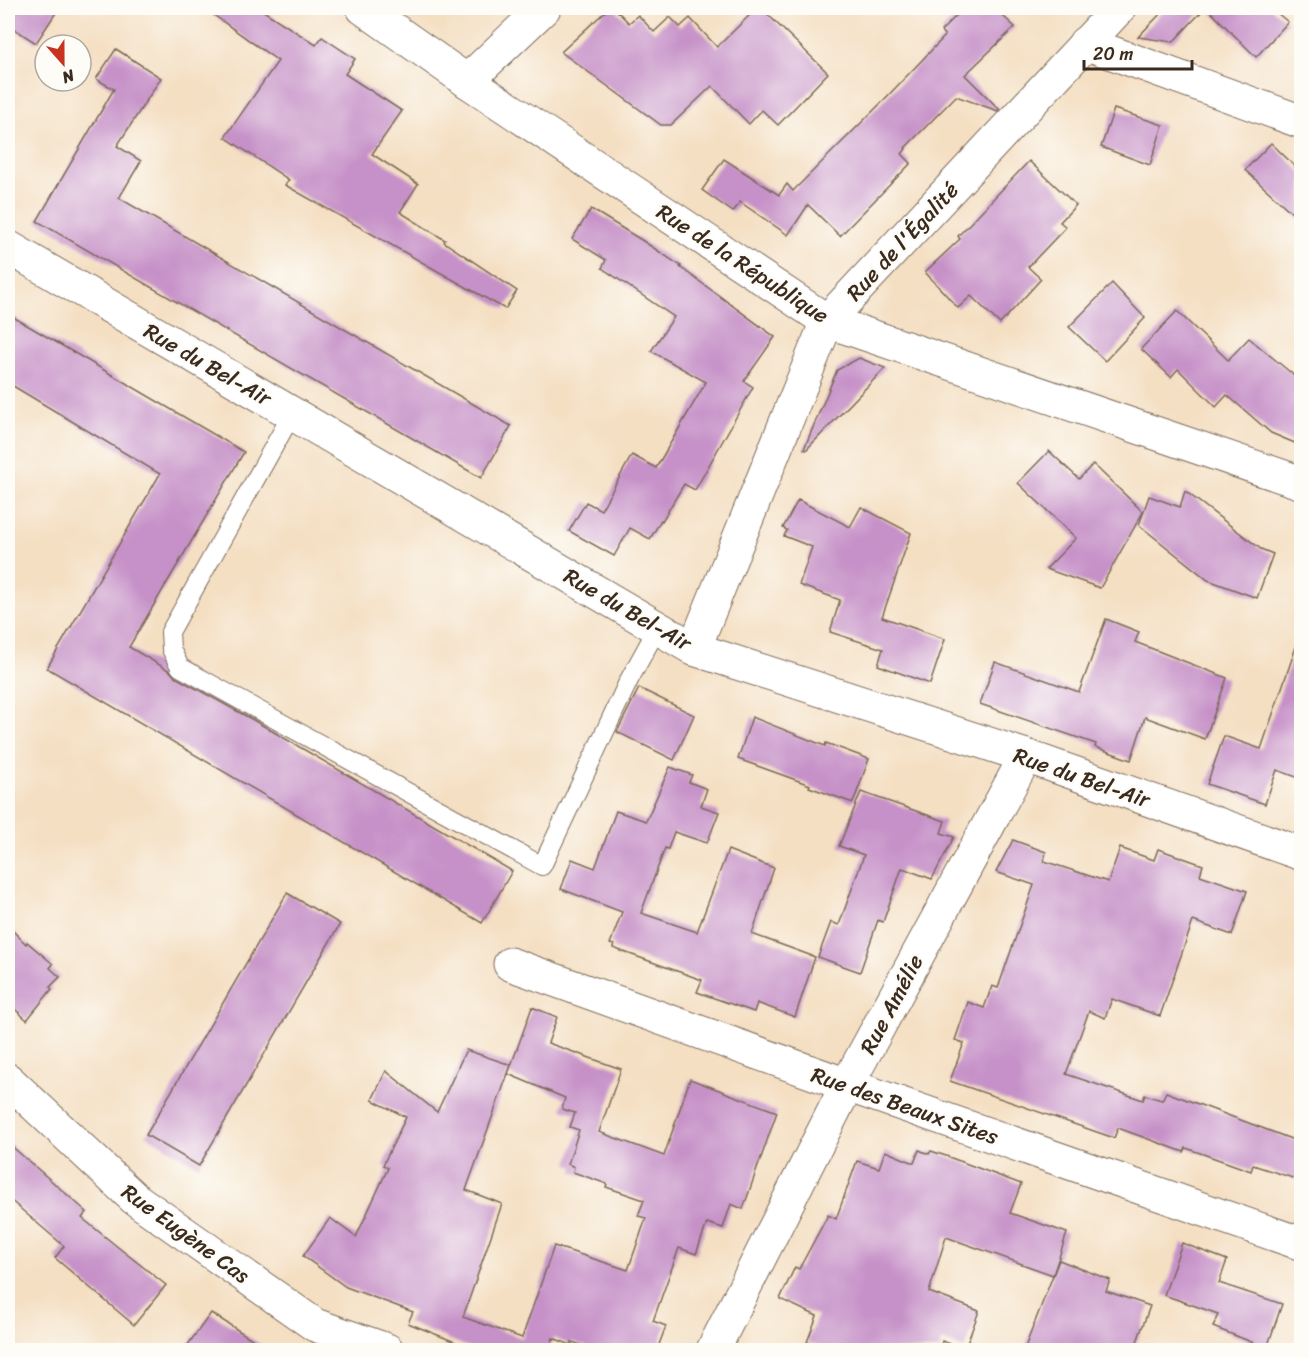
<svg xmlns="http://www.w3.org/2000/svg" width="1309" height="1358" viewBox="0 0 1309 1358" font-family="Sriracha,sans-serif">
  <rect width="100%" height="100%" fill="#fdfcf7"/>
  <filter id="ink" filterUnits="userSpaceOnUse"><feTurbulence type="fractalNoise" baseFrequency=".0167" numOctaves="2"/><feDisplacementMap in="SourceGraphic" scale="12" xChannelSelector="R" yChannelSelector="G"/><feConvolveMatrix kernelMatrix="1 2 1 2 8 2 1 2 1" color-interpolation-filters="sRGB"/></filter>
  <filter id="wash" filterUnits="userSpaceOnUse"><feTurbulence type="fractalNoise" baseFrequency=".008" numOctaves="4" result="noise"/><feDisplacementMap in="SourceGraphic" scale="24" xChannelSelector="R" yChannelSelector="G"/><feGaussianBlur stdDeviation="1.35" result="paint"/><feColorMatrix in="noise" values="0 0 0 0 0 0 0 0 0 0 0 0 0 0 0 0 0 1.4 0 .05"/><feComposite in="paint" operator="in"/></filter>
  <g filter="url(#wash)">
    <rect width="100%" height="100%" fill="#f4dfc3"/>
    <g id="blocks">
      <g fill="#c691c8">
        <path d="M8,8h51l-23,35 -28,-18z"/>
        <path d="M204,8h55l57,37 6,-8 33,22 -10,15 57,37 -30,43 46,30 -18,28 45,28 -1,2 73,49 -12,18 -220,-124 4,-5 -64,-43 53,-76z"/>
        <path d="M609,8h5l15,15 9,-8 16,17 16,-15 10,10 10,-9 27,29 40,-39h4l67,65 -50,52 -16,-15 -13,14 -37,-38 -41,39h-10l-100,-73z"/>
        <path d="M964,8h30l21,19 -50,48 34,34 -1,2 -42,-15 -51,52 1,1 -4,5 9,9 -71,73 -32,-31 -20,30 -48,-33 -7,10 -31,-22 22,-31 55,36 8,-11 6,7 87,-87 65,-68 -4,-5z"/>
        <path d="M1166,8h39l-32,34 -35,-5z"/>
        <path d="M1207,8h64l17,14 -32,35z"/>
        <path d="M116,49l45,29 -44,68 24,15 -22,37 392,228 -30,52 -444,-257 77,-132 -18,-10z"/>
        <path d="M1114,109l49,16 -13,40 -49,-18z"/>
        <path d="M1271,143l31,30v49l-57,-52z"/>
        <path d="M1029,161l47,44 -16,17 6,5 -38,40 13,12 -41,45 -29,-28 -13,12 -33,-36 35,-33 -2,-3z"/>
        <path d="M591,209l52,32 38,25 -1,1 95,70 -31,44 9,6 -58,103 -11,-6 -22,37 -1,-1 -11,19 -20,-11 -16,28 -45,-25 17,-29 15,8 31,-55 24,13 50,-86 -55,-31 23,-34 -72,-49 4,-8 -34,-21z"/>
        <path d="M1112,283l33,35 -40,43 -36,-34z"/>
        <path d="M1177,311l51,49 21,-22 53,44v64l-31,-13 -44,-38 -11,12 -38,-38 -7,8 -30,-28z"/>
        <path d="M8,314l236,138 -115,195 41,24 5,6 80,44 257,150 -30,52 -435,-255 113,-194 -152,-91z"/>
        <path d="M859,358l26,10 -79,82 -2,-1 33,-79z"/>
        <path d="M1049,451l30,28 14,-15 50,48 -43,76 -54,-19 30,-31 -58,-55z"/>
        <path d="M1185,491l76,58 12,5 -16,44 -49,-18 -69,-55 10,-29 31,11z"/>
        <path d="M798,500l52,27 11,-20 50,26 -29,84 63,22 -15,45 -52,-19 5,-16 -53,-17 10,-32 -41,-15 13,-38 -28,-11 3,-6 -4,-2z"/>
        <path d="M1106,619l33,13 -4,10 92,36 -22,61 -60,-22 -14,43 -36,-13 1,-3 -116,-40 15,-42 84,30z"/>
        <path d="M1297,644l5,1v134l-25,-9 -12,34 -58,-20 17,-48 37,13z"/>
        <path d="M639,688l55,27 -20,45 -57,-28z"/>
        <path d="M752,717l73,29 1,-3 43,16 -16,44 -44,-16 1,-2 -72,-26z"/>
        <path d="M670,767l22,8 -3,7 18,7 -6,17 18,6 -12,31 -33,-11 -6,17 -3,-1 -24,65 56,19 31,-82 46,18 -22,66 63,23 -20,60 -38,-14 -3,9 -57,-20 5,-12 -89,-32 1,-3 -4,-1 12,-32 -61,-23 11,-30 23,9 21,-57 30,10z"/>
        <path d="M861,792l84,29 -4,12 13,4 -22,42 -30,-11 -19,54 -5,-2 -18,52 -42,-15 13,-35 8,3 25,-70 -25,-9z"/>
        <path d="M1013,840l33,12 -2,9 64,21 12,-34 34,12 4,-11 45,16 -3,10 47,16 -15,44 -39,-14 -33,95 -48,-17 -7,19 -16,-7 -23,63 77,26 2,-5 17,5 4,-8 136,51v38l-49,-16 -2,6 -65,-23 -2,4 -66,-24 -4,10 -164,-57 14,-38 -9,-3 13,-38 16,6 8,-22 6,2 36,-103 -38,-13z"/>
        <path d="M287,893l53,31 -141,242 -53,-31z"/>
        <path d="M8,926l18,18 1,-2 26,22 -3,4 10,9 -10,10 2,2 -25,31 -19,-17z"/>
        <path d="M532,1007l25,10 -9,26 73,26 -22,63 65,24 26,-77 87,33 -34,97 -12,-5 -8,24 -16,-5 -11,31 -17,-6 -26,73 13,5 -9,24h-61l-24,-8 -1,3 -18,-7 -3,10h-5v2h-70l-67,-27 5,-11 -67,-25 -43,-31 27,-38 26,19 32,-69 -5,-3 23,-48 -34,-17 14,-29 51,41 29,-62 45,15 -45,125 36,14 -39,113 59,21 32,-92 74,24 18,-52 -8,-2 6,-16 -38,-13 1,-3 -34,-12 1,-5 -6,-3 11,-34 -9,-3 5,-14 -13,-4 3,-11 -57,-24z"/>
        <path d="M8,1143l79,69 -5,6 37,30 47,37 -32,40 -79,-67 9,-12 -56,-48z"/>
        <path d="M919,1150l10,4 2,-3 15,5 75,28 -11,29 57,20 -14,42 -107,-38 -17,55 50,19 -14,38 -23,-8 -2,9h-109l-24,-8 10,-26 -37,-17 15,-32 4,2 29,-54 8,4 21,-58 22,7 6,-17 29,12z"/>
        <path d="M1182,1243l45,17 -8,23 63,21 -15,44 -54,-21 5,-13 -54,-19z"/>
        <path d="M1059,1260l51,20 -4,11 44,15 -16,44h-110z"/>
        <path d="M211,1313l58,37h-85z"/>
      </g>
    </g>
  </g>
  <g filter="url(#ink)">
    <use href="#blocks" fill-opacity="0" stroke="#7c6958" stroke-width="1.5"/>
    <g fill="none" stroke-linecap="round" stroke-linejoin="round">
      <defs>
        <path id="service" d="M292,414l-122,218 1,17 9,18 362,199 87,-186 29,-53"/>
        <g id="minor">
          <path d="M363,8l104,73 360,240 475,162"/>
          <path d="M1085,43l217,79"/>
          <path d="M467,81l77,-73"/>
          <path d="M8,247l686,402 332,107 276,98"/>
          <path d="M694,649l133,-328 292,-313"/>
          <path d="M510,964l337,121 455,159"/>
          <path d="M8,1080l126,118 181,127 72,25"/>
          <path d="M713,1350l134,-265 179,-329"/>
        </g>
      </defs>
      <use href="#service" stroke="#7c6958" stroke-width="20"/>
      <use href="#minor" stroke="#7c6958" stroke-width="35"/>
      <use href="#service" stroke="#fff" stroke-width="18"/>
      <use href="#minor" stroke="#fff" stroke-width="33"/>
    </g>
  </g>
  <g text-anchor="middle" stroke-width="5" stroke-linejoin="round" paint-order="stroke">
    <g font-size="22" fill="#3b2a1e" stroke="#fdfcf7">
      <text transform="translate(902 241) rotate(-47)" y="8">Rue de l'Égalité</text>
      <text transform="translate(743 263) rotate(33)" y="8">Rue de la République</text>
      <text transform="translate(208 364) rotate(30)" y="8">Rue du Bel-Air</text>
      <text transform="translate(628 609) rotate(30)" y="8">Rue du Bel-Air</text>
      <text transform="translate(1082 777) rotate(19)" y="8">Rue du Bel-Air</text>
      <text transform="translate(891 1004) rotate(-62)" y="8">Rue Amélie</text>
      <text transform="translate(905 1105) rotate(19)" y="8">Rue des Beaux Sites</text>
      <text transform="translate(186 1233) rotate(36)" y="8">Rue Eugène Cas</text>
    </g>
  </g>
  <rect width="1309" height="1358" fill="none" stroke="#fdfcf7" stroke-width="30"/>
  <g transform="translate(63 63) rotate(159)"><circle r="28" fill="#fdfcf7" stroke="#afa8a0" stroke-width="1.5"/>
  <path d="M0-4.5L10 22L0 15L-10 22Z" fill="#c8321e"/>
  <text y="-9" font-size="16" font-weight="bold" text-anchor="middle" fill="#3b2a1e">N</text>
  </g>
  <path d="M1084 60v9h108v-9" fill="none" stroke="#3b2a1e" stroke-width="3"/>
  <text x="1093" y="60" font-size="18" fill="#3b2a1e" stroke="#fdfcf7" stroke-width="4.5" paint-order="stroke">20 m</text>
</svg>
